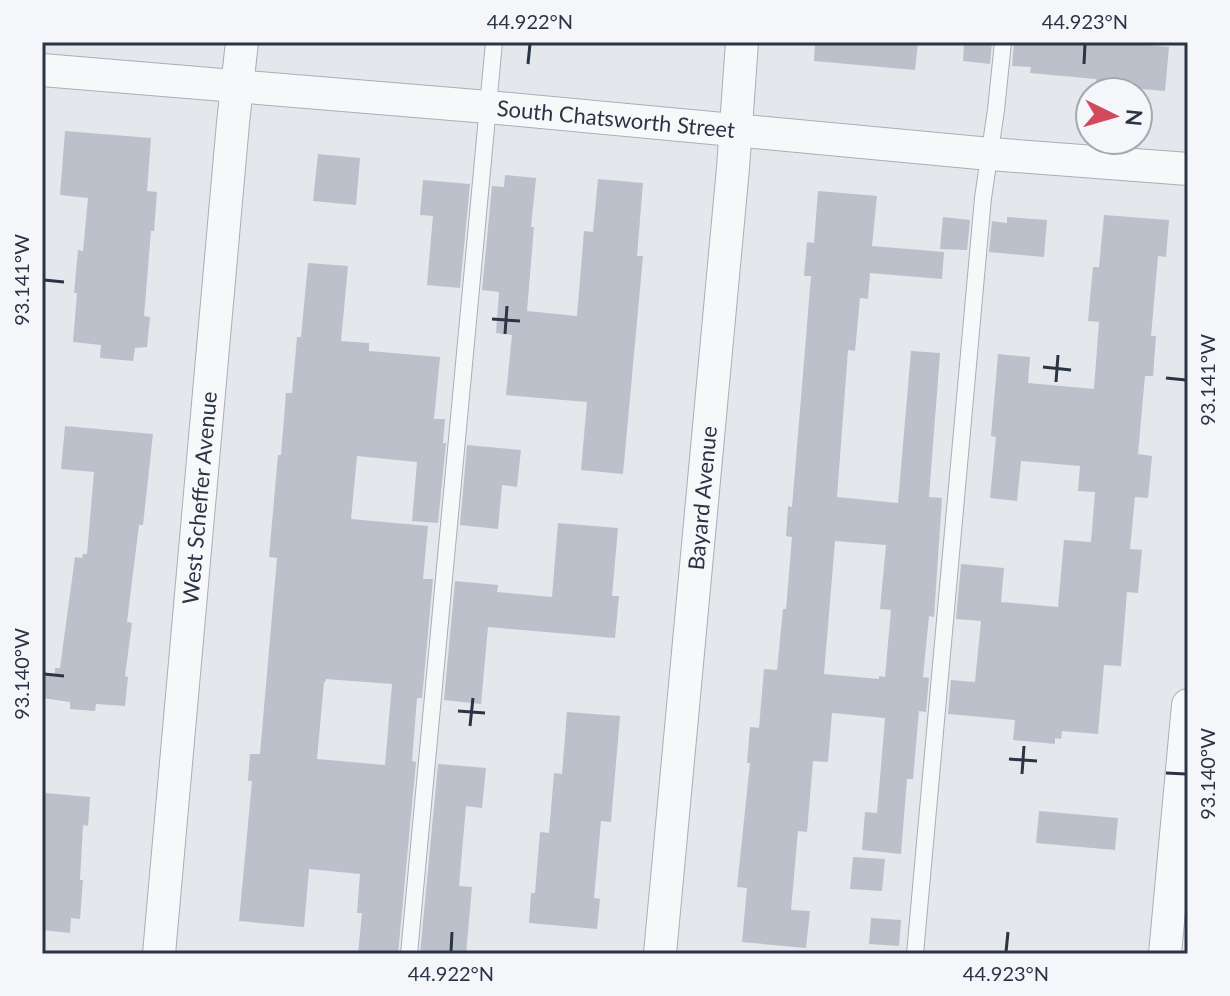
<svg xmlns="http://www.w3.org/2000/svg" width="1230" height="996" viewBox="0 0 1230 996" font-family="Lato,sans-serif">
  <rect width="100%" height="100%" fill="#e4e7ec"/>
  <g fill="#bbc0ca" fill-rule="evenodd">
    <path d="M815,42h103l-3,28 -101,-9z"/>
    <path d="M964,42h28l-2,22 -27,-3z"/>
    <path d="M1014,42h96l59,5 -4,44 -69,-6v-6l-66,-6 1,-6 -19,-1z"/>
    <path d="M65,131l86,7 -4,53 10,1 -3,39h-3l-7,85 6,1 -3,30 -12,1 -2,13 -33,-3 1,-13 -28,-3 4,-49h-3l4,-43 5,1 5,-53 -28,-3z"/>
    <path d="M318,154l42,4 -4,47 -43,-4z"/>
    <path d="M505,175l31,3 -5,49h3l-7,84 50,5 7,-85 9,1 5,-53 45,4 -6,73h6l-20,218 -42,-4 6,-68 -81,-7 6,-60 -16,-2 3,-41 -17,-2 10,-104 12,1z"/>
    <path d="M423,180l47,4 -10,104 -33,-3 6,-69 -13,-1z"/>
    <path d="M818,191l59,5 -5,50 72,6 -2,27 -72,-6 -2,26 -8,-1 -5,53 -7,-1 -11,147 61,6 13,-152 29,2 -11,144 13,1 -8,119 -5,-1 -6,61 6,1 -3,34 -7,-1 -6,68h-6l-6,75 -39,-4 3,-38 12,1 8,-95 -53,-5 -4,49 -15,-1 -6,71 -9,-1 -7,79 19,1 -4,37 -64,-6 5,-54 -10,-1 13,-124h-3l3,-36 9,1 5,-59 13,1 6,-61h3l6,-72 -6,-1 2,-30 4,1 19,-231h-7l3,-34 7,1zM835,541l51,4 -6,64 11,1 -6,67 -6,-1v3l-55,-5z"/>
    <path d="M1104,215l65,5 -3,37 -8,-1 -7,80h5l-3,40h-8l-7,78 14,2 -4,42 -13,-1 -5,52 12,1 -4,43 -11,-1 -6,74 -17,-1 -6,69 -36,-3 -1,8 -6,-1v6l-42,-4 2,-20 -67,-6 3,-34 24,2 6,-61 -25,-2 5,-55 43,4 -3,34 57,5 6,-67 27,2 4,-50 -17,-1 2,-25 -59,-5 -4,40 -27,-3 6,-61 -5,-1 7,-82 32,3 -2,26 66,6 5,-67 -11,-1 5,-54h6z"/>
    <path d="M943,217l27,3 -3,30 -27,-1z"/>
    <path d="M1007,217l40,3 -3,37 -55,-5 3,-31 15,2z"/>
    <path d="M308,263l40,3 -7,75 28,2v8l71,6 -6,62h11l-2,24h3l-8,80 -26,-2 5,-59 -60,-6 -6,63 77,7 -5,53h10l-11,119h-5l-5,63 4,1 -18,192h-40l4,-41h-5l3,-39 -51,-5 -5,58 -65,-6 13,-140h-4l2,-27h10l17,-196 -8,-1 9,-102h3l5,-62h6l5,-56h4zM326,679l66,5 -7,81 -68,-6 7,-77h1z"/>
    <path d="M65,426l88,8 -10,91h-4l-12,97 5,1 -7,53 3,1 -3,29 -29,-2 -1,7 -25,-2v-7l-28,-4v-25l13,1v-6h5l15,-111 7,1 1,-4h4l7,-82 -33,-3z"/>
    <path d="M467,445l54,5 -4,37 -15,-2 -4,44 -38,-4z"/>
    <path d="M558,523l60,5 -6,68h7l-4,42 -127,-11 -7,77 -37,-4 11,-119 43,4 -1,7 55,5z"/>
    <path d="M567,712l53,4 -9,106 -10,-1 -7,77 6,1 -3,30 -68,-6 2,-30h4l5,-61 9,1 5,-60 8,1z"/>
    <path d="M438,764l48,4 -4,40 -16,-2 -7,80 13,1 -6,67h-46z"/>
    <path d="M46,793l44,4 -2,29 -5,-1 -3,55h3l-3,39 -9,-1 -1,15 -28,-3v-136l4,1z"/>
    <path d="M1039,811l79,7 -3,32 -79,-7z"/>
    <path d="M853,857l32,2 -3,32 -32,-2z"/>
    <path d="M871,918l30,2 -2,26 -30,-2z"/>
  </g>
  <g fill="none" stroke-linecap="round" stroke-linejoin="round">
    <defs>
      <g id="lane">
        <path d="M409,954l85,-912"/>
        <path d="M915,954l68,-756 13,-88 7,-68"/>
      </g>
      <g id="street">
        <path id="s1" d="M42,70l446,37 502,47 198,15"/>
        <path id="s2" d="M159,954l74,-831 9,-81"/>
        <path id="s3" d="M660,954l73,-786 9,-126"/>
        <path d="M1165,954l23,-249"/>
      </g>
    </defs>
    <use href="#lane" stroke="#a9aeb7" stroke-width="18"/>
    <use href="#street" stroke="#a9aeb7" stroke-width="34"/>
    <use href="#lane" stroke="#f7f8fa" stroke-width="16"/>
    <use href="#street" stroke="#f7f8fa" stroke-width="32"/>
  </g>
  <path fill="none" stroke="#2b3445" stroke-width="3" d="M528,64l2,-20M1084,64l1,-20M44,280l20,2M492,319l28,2M505,334l2,-28M1043,367l28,3M1166,378l20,2M1056,382l2,-27M44,674l20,2M458,711l27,2M470,726l3,-28M1009,759l28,2M1166,773l20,1M1022,774l2,-28M451,952l1,-20M1006,952l2,-20"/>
  <g text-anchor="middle" stroke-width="6" stroke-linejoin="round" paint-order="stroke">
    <g font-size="22" fill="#2b3445" stroke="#f4f6f9">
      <text dy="8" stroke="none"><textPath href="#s1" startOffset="576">South Chatsworth Street</textPath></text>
      <text dy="8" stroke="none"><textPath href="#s2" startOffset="458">West Scheffer Avenue</textPath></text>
      <text dy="8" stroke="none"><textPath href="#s3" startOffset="458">Bayard Avenue</textPath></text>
    </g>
  </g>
  <rect width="1230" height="996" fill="none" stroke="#f4f6f9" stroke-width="88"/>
  <g transform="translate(1114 116) rotate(95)"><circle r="38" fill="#f4f6f9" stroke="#a4a8b1" stroke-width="2"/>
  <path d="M0-6L14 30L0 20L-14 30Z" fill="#d1495b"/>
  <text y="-12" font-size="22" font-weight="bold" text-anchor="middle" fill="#2b3445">N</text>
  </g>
  <rect x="44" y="44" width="1142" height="908" fill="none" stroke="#2b3445" stroke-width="3"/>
  <g font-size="20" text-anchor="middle" fill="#2b3445">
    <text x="530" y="29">44.922°N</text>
    <text x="1085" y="29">44.923°N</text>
    <text transform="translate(22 280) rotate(-90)" y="7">93.141°W</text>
    <text transform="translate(1208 380) rotate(-90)" y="7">93.141°W</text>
    <text transform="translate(22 674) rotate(-90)" y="7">93.140°W</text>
    <text transform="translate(1208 774) rotate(-90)" y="7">93.140°W</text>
    <text x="451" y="981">44.922°N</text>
    <text x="1006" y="981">44.923°N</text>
  </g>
</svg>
